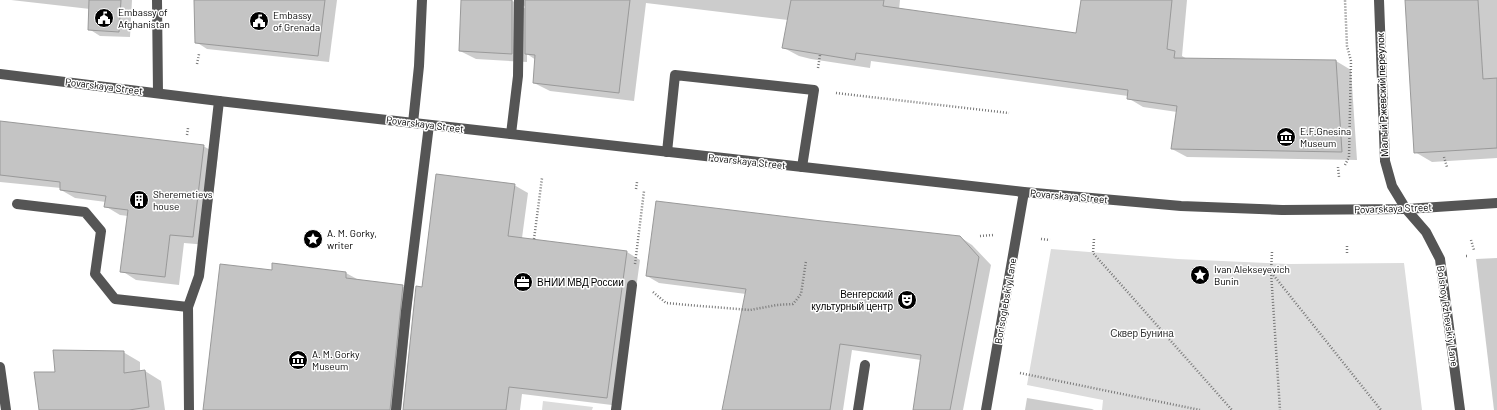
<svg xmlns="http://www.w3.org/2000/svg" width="1497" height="410" viewBox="0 0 1497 410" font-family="Barlow,sans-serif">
  <rect width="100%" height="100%" fill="#fff"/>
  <g fill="#dcdcdc">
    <path d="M1051,249l127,10 111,5 115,-1 18,147h-320l1,-10 -76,-15z"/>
    <path d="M543,401l50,6 -1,3h-50z"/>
  </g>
  <g fill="#0003">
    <path d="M11,0h121l-2,37 -30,-1 -11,-7 1,-20z"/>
    <path d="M195,0h142l-8,62 -122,-13 -11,-7z"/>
    <path d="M462,0h49l15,9v-2l-11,-7h385l-1,10 178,24 5,-34h105l-5,56 5,3 149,2 15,9 6,90 -170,-3 -15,-8 5,-37 -34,-5 -15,-9v-2l-257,-35 -1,7 -59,-9 -12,-3 -15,-8 4,-28 -142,-17 -12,98 -84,-10 -16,-8 2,-23 -9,-6v8l-51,-3 -16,-8z"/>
    <path d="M1406,0h91v158l-65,4 -17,-10z"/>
    <path d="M0,122l203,24 15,8 -11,91 -23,-2 -5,42 -43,-5 -14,-9 6,-55 -8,-1 -15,-9 1,-4 -31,-4 -14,-8v-2l-61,-6z"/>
    <path d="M514,185l14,8 -6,45 105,14 13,8 -20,146 -98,-12 -2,16h-89l-8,-122z"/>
    <path d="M960,237l12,8 19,20 -28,145h-49l7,-50 -69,-10 -9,60h-120l23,-116 -87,-11 -12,-7z"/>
    <path d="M1497,258v152h-3l-18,-151z"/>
    <path d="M273,271l73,2 11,6v1l45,6 11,6 -12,118h-197z"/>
    <path d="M123,352l17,10v10l5,-1 16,10 4,29h-125l16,-37z"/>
    <path d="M1027,398l65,11 2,1h-69z"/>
  </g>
  <g fill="#c4c4c4" stroke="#999">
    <path d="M89,0h32l-2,32 -31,-2z"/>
    <path d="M194,0h131l-7,56 -123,-13z"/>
    <path d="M461,0h51v54l-53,-3z"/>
    <path d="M525,0h105l-11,93 -86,-10 2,-28 -10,-1z"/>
    <path d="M791,0h93l-1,6 193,27 5,-33h91l-5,49 8,2 -1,7 162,2 6,92 -171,-3 6,-43 -50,-7 1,-9 -272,-37 -1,7 -73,-12z"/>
    <path d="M1405,0h73l5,79 14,-1v70l-83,5z"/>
    <path d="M0,121l204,24 -11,92 -23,-2 -5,42 -45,-5 8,-62 -24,-3 2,-11 -46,-6v-8l-60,-7z"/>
    <path d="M436,174l79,10 -7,52 119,15 -20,147 -98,-11 -3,23h-103l13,-124 6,1z"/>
    <path d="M656,201l166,20 138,15 19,21 -29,153h-37l8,-55 -81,-11 -10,66h-108l24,-121 -100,-13z"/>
    <path d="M272,263l74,9v6l57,7 -13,125h-187l17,-146 52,6z"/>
    <path d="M53,350l71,1v22l21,-3 4,37 -20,3h-90l-5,-38h21z"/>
  </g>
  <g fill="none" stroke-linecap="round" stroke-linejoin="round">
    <g stroke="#777" stroke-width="2.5" stroke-dasharray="1 2" stroke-linecap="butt">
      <path d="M197,64l2,-10"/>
      <path d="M818,68l2,-13"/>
      <path d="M836,93l173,20"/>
      <path d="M187,135l1,-7"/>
      <path d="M1444,157l3,10"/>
      <path d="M1345,165l4,-8 2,-96 -4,-15 -2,-46"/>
      <path d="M1338,167l1,10"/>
      <path d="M636,189l1,-7"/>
      <path d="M980,236l14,-1"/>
      <path d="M534,239l8,-61"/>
      <path d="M1041,239l9,1"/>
      <path d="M1094,239l-1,14 139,157"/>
      <path d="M1471,240l3,10"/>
      <path d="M1347,246v7"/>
      <path d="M1272,252l-1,20 110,138"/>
      <path d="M1466,256h3"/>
      <path d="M635,264l9,-73"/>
      <path d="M1271,272l9,138"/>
      <path d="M653,292l13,11 23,2 61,5 27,-5 16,-1 8,-10 5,-33"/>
      <path d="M1020,373l180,37"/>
    </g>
    <g stroke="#555" stroke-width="10">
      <path d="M157,0l1,93"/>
      <path d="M1379,0l6,161 7,25 14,23 20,23 14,27 20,151"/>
      <path d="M0,74l219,27 805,91 157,14 101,4 124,-1 91,-6"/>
      <path d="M413,123l6,-57 3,-66"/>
      <path d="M511,134l7,-58 1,-76"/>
      <path d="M667,152l8,-77 139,15 -12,77"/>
      <path d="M17,204l68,8 16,19 -6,43 20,25 73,8"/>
      <path d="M0,367l6,43"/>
      <path d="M189,410l-1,-103 11,-31 20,-175"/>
      <path d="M396,410l10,-99 23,-186"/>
      <path d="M616,410l16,-125"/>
      <path d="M858,410l7,-45"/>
      <path d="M986,410l38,-218"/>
    </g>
  </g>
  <defs>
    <symbol id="civic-disc" viewBox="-11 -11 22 22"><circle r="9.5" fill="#000" stroke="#fff"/><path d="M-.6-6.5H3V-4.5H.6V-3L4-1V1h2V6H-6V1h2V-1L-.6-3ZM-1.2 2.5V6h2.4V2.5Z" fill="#fff"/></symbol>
    <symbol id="museum-disc" viewBox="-11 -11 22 22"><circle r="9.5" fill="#000" stroke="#fff"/><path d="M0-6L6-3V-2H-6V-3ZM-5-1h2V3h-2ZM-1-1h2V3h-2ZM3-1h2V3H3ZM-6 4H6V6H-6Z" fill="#fff"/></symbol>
    <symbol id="building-disc" viewBox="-11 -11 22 22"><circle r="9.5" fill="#000" stroke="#fff"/><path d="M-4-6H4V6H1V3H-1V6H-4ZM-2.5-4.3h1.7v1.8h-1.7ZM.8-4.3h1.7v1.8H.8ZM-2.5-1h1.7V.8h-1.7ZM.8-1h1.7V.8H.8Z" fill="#fff"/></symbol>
    <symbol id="sight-disc" viewBox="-11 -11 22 22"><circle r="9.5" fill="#000" stroke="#fff"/><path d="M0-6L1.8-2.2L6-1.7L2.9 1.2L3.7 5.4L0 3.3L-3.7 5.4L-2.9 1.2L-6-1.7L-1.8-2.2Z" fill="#fff"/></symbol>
    <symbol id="office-disc" viewBox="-11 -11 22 22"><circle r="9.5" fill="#000" stroke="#fff"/><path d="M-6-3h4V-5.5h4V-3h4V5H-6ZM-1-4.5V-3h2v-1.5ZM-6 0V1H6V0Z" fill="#fff"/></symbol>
    <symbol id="theatre-disc" viewBox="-11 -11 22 22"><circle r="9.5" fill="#000" stroke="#fff"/><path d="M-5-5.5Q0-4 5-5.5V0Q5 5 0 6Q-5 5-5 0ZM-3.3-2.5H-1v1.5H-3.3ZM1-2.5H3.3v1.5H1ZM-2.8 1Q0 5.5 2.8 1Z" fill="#fff"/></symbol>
  </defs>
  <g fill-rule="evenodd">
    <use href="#civic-disc" x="93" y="7" width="22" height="22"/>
    <use href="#civic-disc" x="248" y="10" width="22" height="22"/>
    <use href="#museum-disc" x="1275" y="126" width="22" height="22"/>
    <use href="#building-disc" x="128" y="189" width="22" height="22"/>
    <use href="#sight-disc" x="302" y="228" width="22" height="22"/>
    <use href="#sight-disc" x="1189" y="264" width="22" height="22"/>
    <use href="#office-disc" x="512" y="271" width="22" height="22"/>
    <use href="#theatre-disc" x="896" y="289" width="22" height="22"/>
    <use href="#museum-disc" x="287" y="349" width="22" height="22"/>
  </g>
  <g text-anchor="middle" stroke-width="3" stroke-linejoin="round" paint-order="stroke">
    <g font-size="10" fill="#000" stroke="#fff" text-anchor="start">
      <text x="118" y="16">Embassy of<tspan x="118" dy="12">Afghanistan</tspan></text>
      <text x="273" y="19">Embassy<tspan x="273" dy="12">of Grenada</tspan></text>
      <text x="1300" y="135">E.F.Gnesina<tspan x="1300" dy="12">Museum</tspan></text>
      <text x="153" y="198">Sheremetievs<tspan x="153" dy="12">house</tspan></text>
      <text x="327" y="237">A. M. Gorky,<tspan x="327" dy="12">writer</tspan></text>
      <text x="1214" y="273">Ivan Alekseyevich<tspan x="1214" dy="12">Bunin</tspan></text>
      <text x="537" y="286">ВНИИ МВД России</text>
      <text x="893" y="298" text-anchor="end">Венгерский<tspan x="893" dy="12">культурный центр</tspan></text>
      <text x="312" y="358">A. M. Gorky<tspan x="312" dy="12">Museum</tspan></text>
    </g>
    <g font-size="10" fill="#000" stroke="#fff">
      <text transform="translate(104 86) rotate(7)" y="4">Povarskaya Street</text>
      <text transform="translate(1382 95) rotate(-92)" y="4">Малый Ржевский переулок</text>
      <text transform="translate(425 124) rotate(7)" y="4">Povarskaya Street</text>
      <text transform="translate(747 161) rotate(6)" y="4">Povarskaya Street</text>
      <text transform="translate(1069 196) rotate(5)" y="4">Povarskaya Street</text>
      <text transform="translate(1393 208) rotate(-2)" y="4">Povarskaya Street</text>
      <text transform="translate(1005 301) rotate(-80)" y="4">Borisoglebskiy Lane</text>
      <text transform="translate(1448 316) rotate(82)" y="4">Bolshoy Rzhevskiy Lane</text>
    </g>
    <g font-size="10" fill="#333" stroke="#fff">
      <text x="1142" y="337">Сквер Бунина</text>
    </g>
  </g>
</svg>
